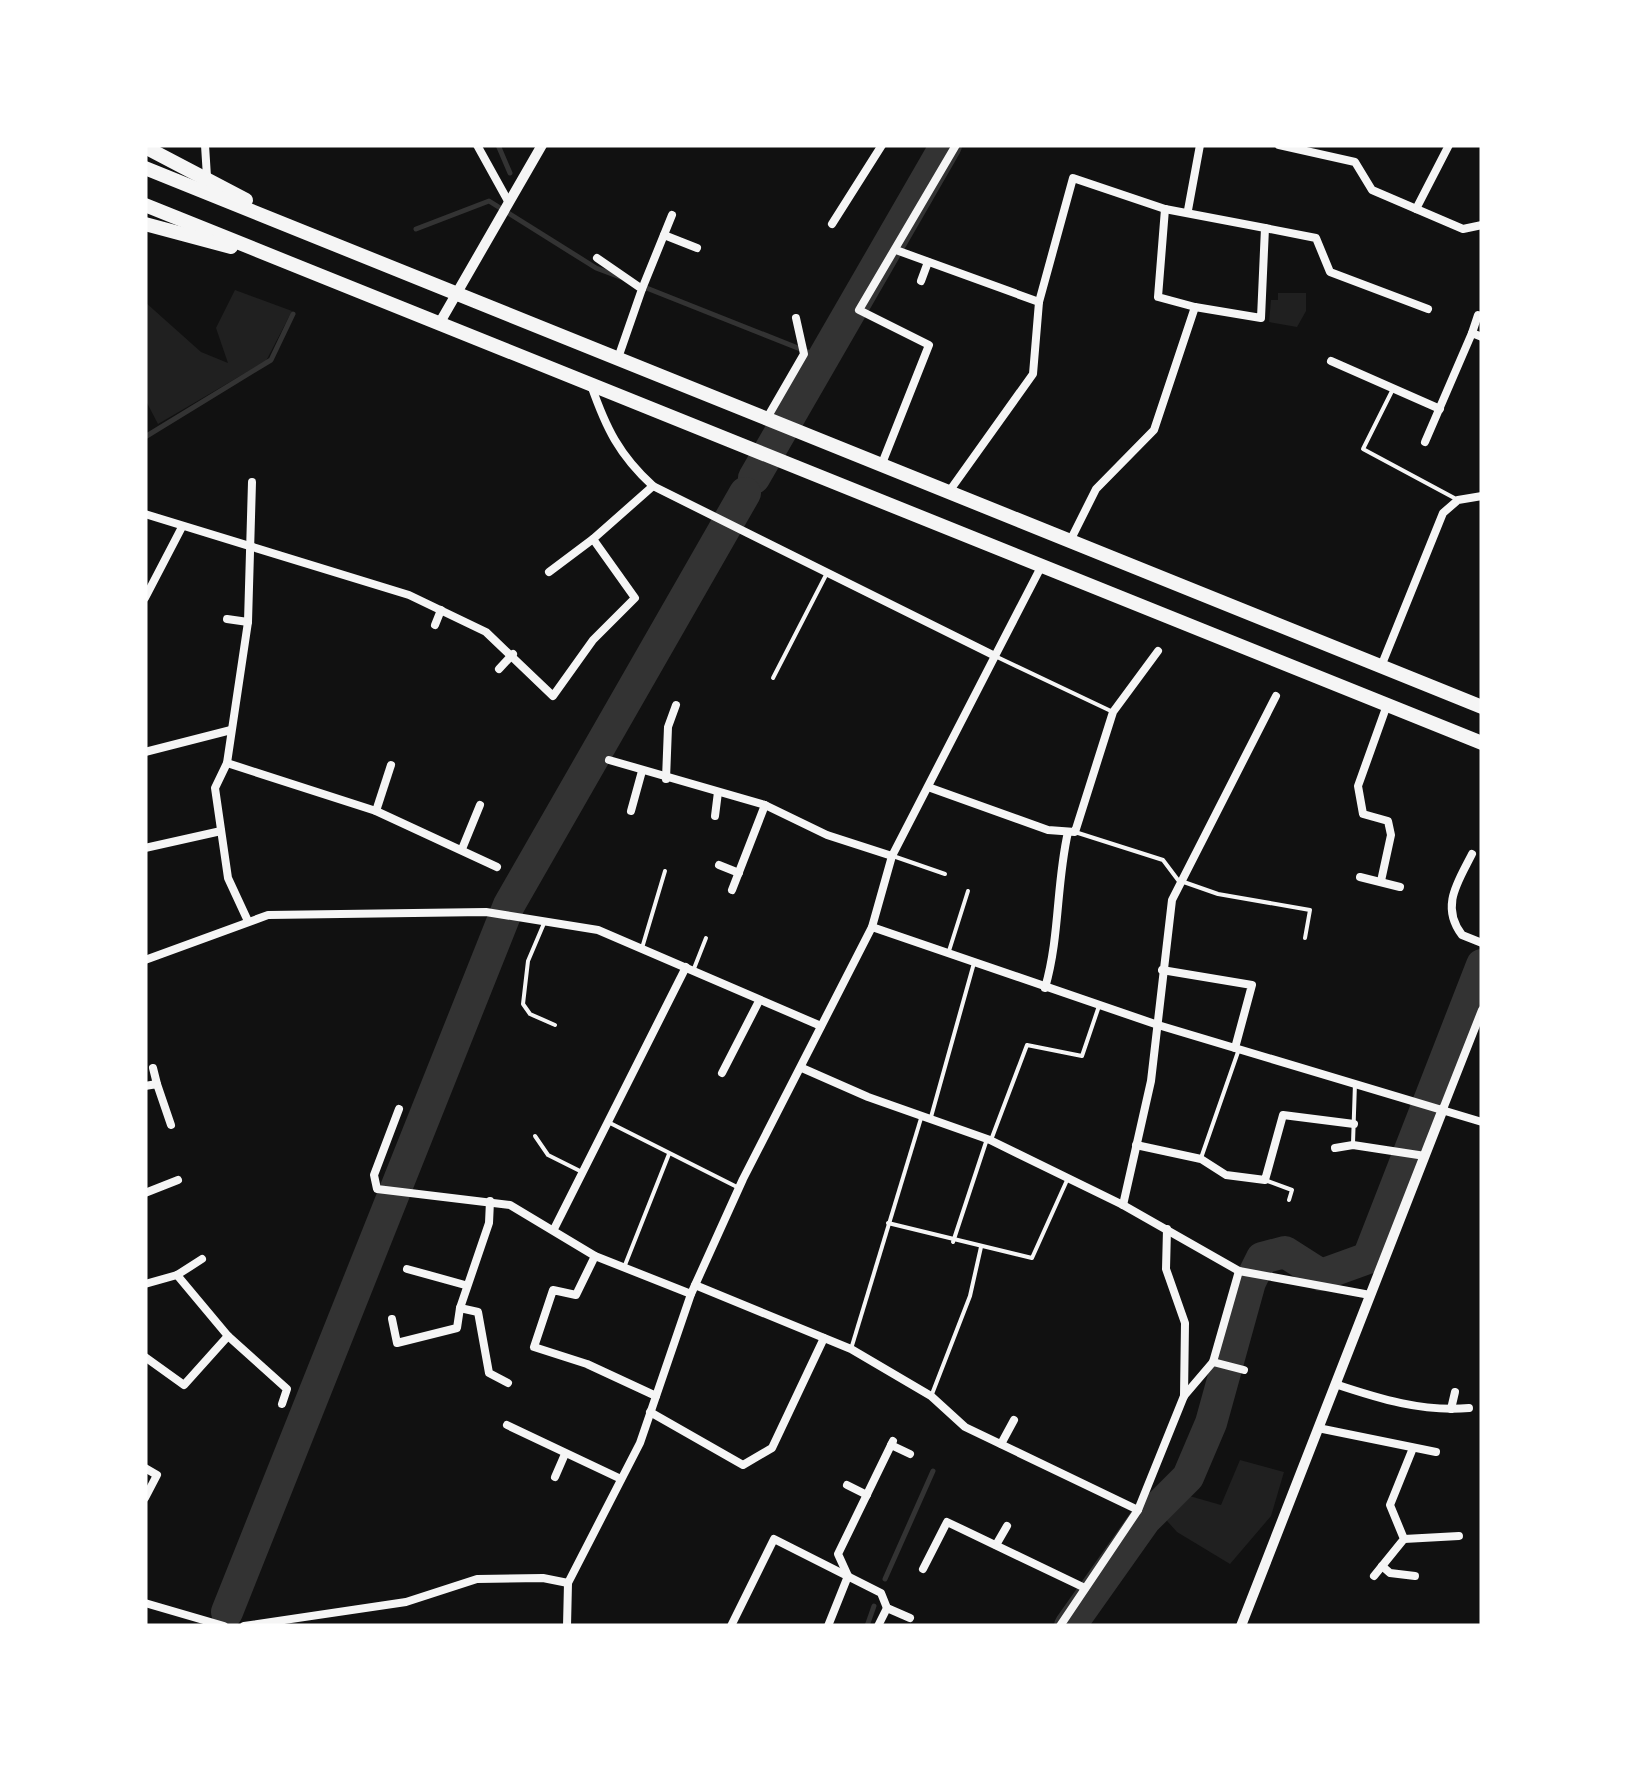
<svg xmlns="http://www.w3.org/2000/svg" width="1627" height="1771" viewBox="0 0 1627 1771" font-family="Signika,sans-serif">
  <rect width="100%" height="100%" fill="#111"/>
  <g fill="#202020">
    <path d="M235,290l57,21 -26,50 -108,63 -13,-25v-97l56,50 27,11 -12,-35z"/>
    <path d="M1278,293h28v18l-9,16 -28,-5 2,-22h7z"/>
    <path d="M1240,1460l44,12 -13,44 -41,48 -53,-32 -18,-20 13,-21 49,14z"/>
  </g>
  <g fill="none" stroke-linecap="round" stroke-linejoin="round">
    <g stroke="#333" stroke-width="5">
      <path d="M498,145l12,28"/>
      <path d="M416,229l73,-28 107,67 24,9"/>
      <path d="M644,287l179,71"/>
      <path d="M145,437l126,-77 22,-46"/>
      <path d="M885,1579l48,-108"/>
      <path d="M867,1626l7,-20"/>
    </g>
    <g stroke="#333" stroke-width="32">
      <path d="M754,478l192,-333"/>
      <path d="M227,1612l282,-707 236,-412"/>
      <path d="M1070,1626l75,-106 43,-43 23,-54 39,-141 12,-24 23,-6 36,23 47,-17 114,-293"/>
    </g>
    <g stroke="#f5f5f5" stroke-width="4">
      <path d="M1393,389l-30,60 95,51"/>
      <path d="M995,656l118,56"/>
      <path d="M773,678l54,-105"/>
      <path d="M1075,832l88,28 15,20 40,14 92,16 -5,28"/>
      <path d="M893,856l52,18"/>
      <path d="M545,921l-17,40 -5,43 7,10 25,11"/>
      <path d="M642,948l23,-77"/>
      <path d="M948,954l20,-63"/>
      <path d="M693,971l13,-33"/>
      <path d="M931,1117l43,-154"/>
      <path d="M610,1123l129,65"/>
      <path d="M535,1136l13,19 32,16"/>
      <path d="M991,1140l36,-95 55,11 17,-50"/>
      <path d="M1353,1143l2,-60"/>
      <path d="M1201,1158l38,-109"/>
      <path d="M1265,1180l27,10 -3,10"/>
      <path d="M888,1223l144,35 36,-80"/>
      <path d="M953,1242l34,-103"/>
      <path d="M625,1265l44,-111"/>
      <path d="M851,1349l71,-234"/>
      <path d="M932,1394l38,-98 11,-49"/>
    </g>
    <g stroke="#f5f5f5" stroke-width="8">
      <path d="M205,145l2,32"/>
      <path d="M477,145l31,56"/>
      <path d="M1279,145l76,17 17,28 91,39 19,-4"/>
      <path d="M1416,209l33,-64"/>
      <path d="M1188,210l12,-65"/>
      <path d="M832,224l50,-79"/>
      <path d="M1265,228l51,10 14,34 98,37"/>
      <path d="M664,235l33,13"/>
      <path d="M896,250l143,52 -6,72 -85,119"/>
      <path d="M597,258l45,31 -24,69"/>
      <path d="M921,281l7,-19"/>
      <path d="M642,289l30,-74"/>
      <path d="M1039,302l34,-124 92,31 100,19 -4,90 -66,-11"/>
      <path d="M1472,333l6,-18"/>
      <path d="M1331,361l109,48"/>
      <path d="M767,418l37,-64 -8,-36"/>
      <path d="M1425,442l47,-109 10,4"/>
      <path d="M881,466l48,-121 -70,-35 97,-165"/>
      <path d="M145,514l264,81 77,37 67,64 40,-56 42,-42 -42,-59 -44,33"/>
      <path d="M593,539l60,-53"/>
      <path d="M1069,543l27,-54 58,-59 41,-123 -37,-10 7,-88"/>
      <path d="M145,598l37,-71"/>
      <path d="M227,619l21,3"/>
      <path d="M435,625l6,-15"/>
      <path d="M995,656l46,-89"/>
      <path d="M1382,664l61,-151 15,-13 24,-4"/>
      <path d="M499,669l14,-15"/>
      <path d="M145,752l86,-22"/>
      <path d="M609,760l156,45 62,30 65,21"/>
      <path d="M227,763l149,48 121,56"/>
      <path d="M666,779l2,-52 8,-22"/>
      <path d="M928,787l120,43 27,2 38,-120 45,-61"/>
      <path d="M376,811l15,-46"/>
      <path d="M631,811l11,-40"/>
      <path d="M715,816l3,-24"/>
      <path d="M145,848l76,-17"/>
      <path d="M462,849l18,-44"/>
      <path d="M1472,854c-14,28 -32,52 -10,81l20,8"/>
      <path d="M719,865l20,8"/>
      <path d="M1360,877l40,10"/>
      <path d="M1381,881l10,-46 -3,-14 -25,-7 -5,-28 29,-81"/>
      <path d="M732,890l33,-85"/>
      <path d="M247,919l-19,-41 -13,-90 12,-25 21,-141 4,-140"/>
      <path d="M872,927l286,98 324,97"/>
      <path d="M145,960l123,-45 218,-3 112,18 223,96"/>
      <path d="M1162,970l90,15 -17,63"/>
      <path d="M1045,988c15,-52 11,-103 23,-156"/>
      <path d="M153,1068l4,16"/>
      <path d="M802,1068l66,29 122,43 133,65 116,66 131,24"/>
      <path d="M722,1073l37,-72"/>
      <path d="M145,1086l12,-2 14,41"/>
      <path d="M399,1109l-25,66 3,14 133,16 85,51 96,38"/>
      <path d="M1443,1109l39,-99"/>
      <path d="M1136,1145l65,14 25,16 39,5 18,-65 71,9"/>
      <path d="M1335,1148l18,-3 72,11"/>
      <path d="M145,1193l33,-13"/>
      <path d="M490,1201l-1,22 -29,85 18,4 11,61 19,10"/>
      <path d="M1123,1205l28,-124 21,-181 104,-204"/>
      <path d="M554,1229l132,-262"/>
      <path d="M1167,1229l-1,40 19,54 -1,73"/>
      <path d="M595,1256l-19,39 -23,-5 -19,57 53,17 69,32"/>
      <path d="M407,1269l58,16"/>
      <path d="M177,1275l51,61 59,53 -5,15"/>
      <path d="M145,1284l32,-9 25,-16"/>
      <path d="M695,1285l156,64 80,47 34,31 173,83"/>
      <path d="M392,1319l5,24 60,-15 3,-20"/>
      <path d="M145,1357l39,28 44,-49"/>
      <path d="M1213,1362l31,8"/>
      <path d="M1335,1384c45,15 87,28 134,24"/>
      <path d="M1451,1409l4,-17"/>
      <path d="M650,1412l93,53 29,-17 52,-110"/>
      <path d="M507,1425l114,54"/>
      <path d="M1318,1428l118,24"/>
      <path d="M1001,1444l13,-24"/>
      <path d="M891,1445l19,9"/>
      <path d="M145,1468l12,7 -12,23"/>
      <path d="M555,1477l10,-23"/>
      <path d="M847,1485l20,10"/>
      <path d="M1404,1539l55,-3"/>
      <path d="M996,1545l11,-19"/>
      <path d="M1382,1566l8,7 25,3"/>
      <path d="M923,1569l24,-47 138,66"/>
      <path d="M1374,1576l30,-37 -14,-34 23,-57"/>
      <path d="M145,1603l79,23"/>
      <path d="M244,1626l162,-24 71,-23 66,-1 25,5"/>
      <path d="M567,1626l1,-43 72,-140 51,-149 52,-115 129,-252 20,-71 103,-200 -342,-170c-34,-31 -47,-58 -62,-101"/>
      <path d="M731,1626l43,-87 107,54 6,15 23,10"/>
      <path d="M828,1626l20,-50 -10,-22 55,-113"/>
      <path d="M878,1626l9,-18"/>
      <path d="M1060,1626l78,-116 46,-114 29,-34 26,-91"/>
    </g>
    <g stroke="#f5f5f5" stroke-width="10">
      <path d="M439,324l103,-179"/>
      <path d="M1241,1626l202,-517"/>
    </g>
    <g stroke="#f5f5f5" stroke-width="14">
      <path d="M145,147l101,53"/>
      <path d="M145,168l1337,539"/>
      <path d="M145,205l1337,538"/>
      <path d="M145,224l86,23"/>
    </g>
  </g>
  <rect width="1627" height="1771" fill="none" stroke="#ffffff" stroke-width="295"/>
</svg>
